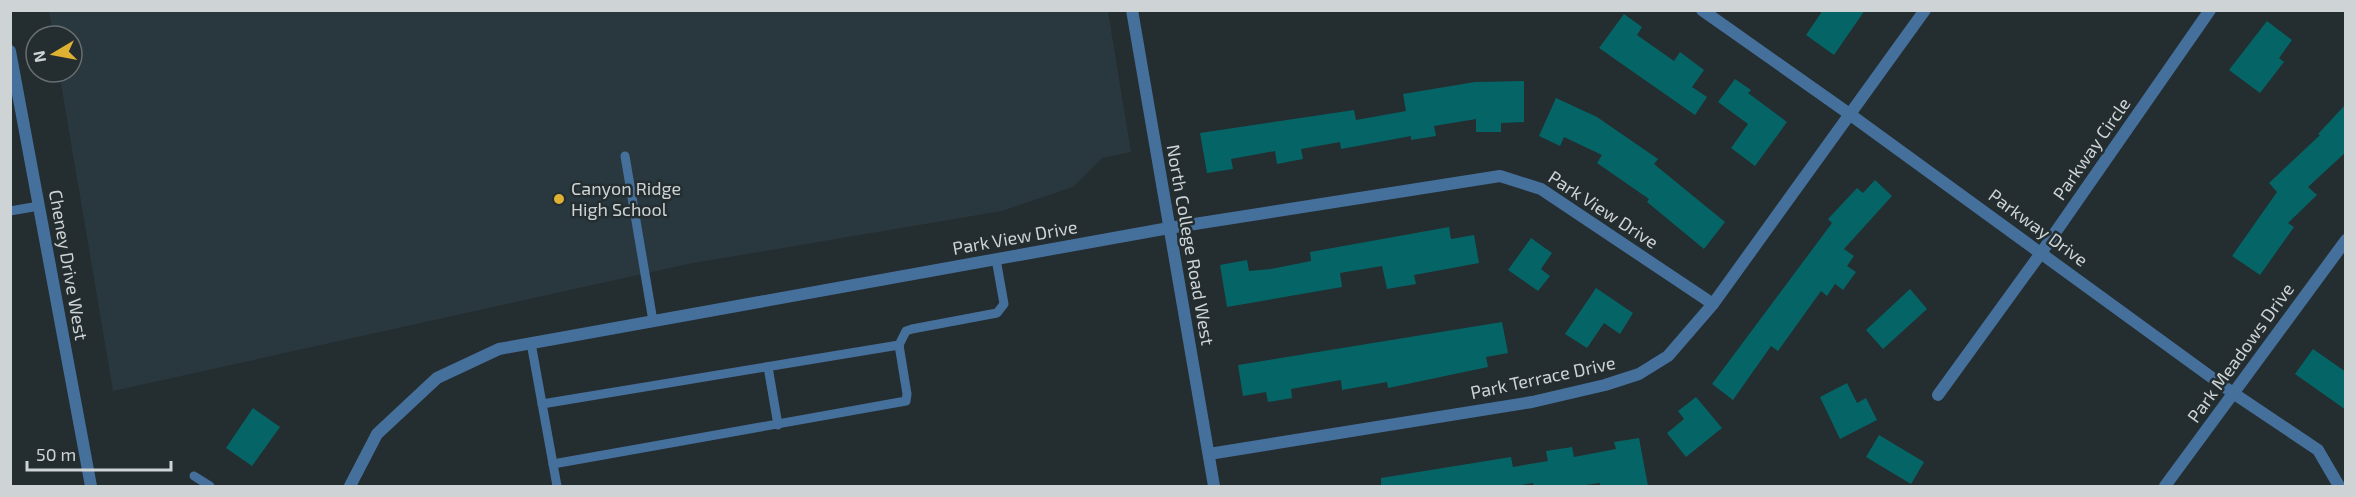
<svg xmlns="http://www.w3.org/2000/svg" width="2356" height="497" viewBox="0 0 2356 497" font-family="'Exo 2',sans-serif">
  <rect width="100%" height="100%" fill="#242d30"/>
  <path fill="#28383e" d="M49,11h1059l23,141 -29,6 -29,29 -71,24 -314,53 -575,127 -54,-319h13v-36h-19z"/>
  <g fill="#056566">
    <path d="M1823,10h42l-31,45 -28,-20z"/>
    <path d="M1624,14l18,13 -5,8 37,26 6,-9 24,18 -12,17 15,10 -12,18 -96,-67z"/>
    <path d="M2267,21l25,19 -13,18 5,4 -24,31 -31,-23z"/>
    <path d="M1735,79l16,11 -3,3 39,29 -32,44 -24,-18 17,-24 -30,-22z"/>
    <path d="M1524,81v41l-23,1v9h-25v-13l-42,7 2,10 -25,4v-4l-70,13 -1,-7 -39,7 2,10 -26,5 -2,-13 -44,8 2,10 -26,4 -7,-40 154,-23 2,10 50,-9 -3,-17 72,-12z"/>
    <path d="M1556,98l41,19 61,42 -4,5 71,58 -21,27 -57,-47 2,-3 -52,-36 5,-8 -38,-18 -4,9 -21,-10z"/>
    <path d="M2346,104v48l-38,35 9,8 -29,28 6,4 -34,48 -28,-19 45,-64 -8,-9 51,-48 -2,-1z"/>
    <path d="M1875,180l17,16 -48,53 10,7 -7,10 9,6 -13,18 -8,-6 -8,12 -6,-5 -43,60 -7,-5 -38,54 -21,-16 120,-161 -4,-4 29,-31 6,5z"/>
    <path d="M1449,227l2,12 23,-4 5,28 -65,12 2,9 -29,5 -5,-23 -42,7 2,14 -115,20 -7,-42 27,-5 2,11 22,-2 40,-8 -1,-9z"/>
    <path d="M1531,238l21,15 -11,16 9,7 -12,15 -30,-21z"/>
    <path d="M1596,288l37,25 -13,21 -16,-11 -17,25 -22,-14z"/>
    <path d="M1910,289l17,20 -44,40 -17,-19z"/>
    <path d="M1502,322l6,31 -22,4 2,10 -100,21 -1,-6 -45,8 -1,-10 -50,9 1,9 -24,4 -2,-10 -23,4 -5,-31z"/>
    <path d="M2313,349l33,23v38l-51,-36z"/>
    <path d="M1847,383l10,20 9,-5 11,22 -37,19 -20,-42z"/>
    <path d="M1696,397l26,31 -36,29 -19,-24 17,-14 -6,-8z"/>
    <path d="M253,408l27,19 -28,39 -26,-18z"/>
    <path d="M1879,435l45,27 -13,22 -45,-27z"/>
    <path d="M1639,438l9,48h-48v-3l-22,3h-44l-1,-3 -18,3h-134v-8l130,-21 2,10 35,-6 -2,-10 26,-4 2,10 42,-8 -2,-7z"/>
  </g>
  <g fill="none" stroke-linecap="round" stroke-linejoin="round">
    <g stroke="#45709c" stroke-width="9">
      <path d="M625,156l28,165"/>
      <path d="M10,211l29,-5"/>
      <path d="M531,343l26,143"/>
      <path d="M899,345l7,-14 6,-2 85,-16 7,-9 -8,-45"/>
      <path d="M768,367l10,58"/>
      <path d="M542,404l357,-59 8,49 -1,7 -353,63"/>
      <path d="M194,476l16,10"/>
    </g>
    <g stroke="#45709c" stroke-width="12">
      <path d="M1702,10l146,103 385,280 85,57 21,36"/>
      <path d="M1938,395l103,-142 169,-243"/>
      <path d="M1209,454l323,-52 73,-17 34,-11 29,-18 45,-52 212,-294"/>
      <path d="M350,486l27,-52 60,-56 62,-29 670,-121 331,-52 41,13 172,115"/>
      <path d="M2165,486l181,-246"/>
    </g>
    <g stroke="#45709c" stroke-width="12">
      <path d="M1132,10l82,476"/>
      <path d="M10,51l81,435"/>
    </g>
  </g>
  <circle fill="#deb133" stroke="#242d30" stroke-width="2" cx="559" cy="199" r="6"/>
  <g text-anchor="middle" stroke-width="5" stroke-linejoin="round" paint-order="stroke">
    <g font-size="18" fill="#ced3d5" stroke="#242d30">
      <text transform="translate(2092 149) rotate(-55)" y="6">Parkway Circle</text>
      <text transform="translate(1603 210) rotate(33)" y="6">Park View Drive</text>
      <text transform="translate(2038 228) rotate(36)" y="6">Parkway Drive</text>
      <text transform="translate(1015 238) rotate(-10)" y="6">Park View Drive</text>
      <text transform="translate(1190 245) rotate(80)" y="6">North College Road West</text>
      <text transform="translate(68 265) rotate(80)" y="6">Cheney Drive West</text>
      <text transform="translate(2241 353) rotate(-54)" y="6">Park Meadows Drive</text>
      <text transform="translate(1543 378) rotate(-12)" y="6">Park Terrace Drive</text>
    </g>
    <g font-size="18" fill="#ced3d5" stroke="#242d30" text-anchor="start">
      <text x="571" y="195">Canyon Ridge<tspan x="571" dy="21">High School</tspan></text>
    </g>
  </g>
  <rect width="2356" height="497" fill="none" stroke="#ced3d5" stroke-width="24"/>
  <g transform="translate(54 54) rotate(260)"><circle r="28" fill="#242d30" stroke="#686f72" stroke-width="1.5"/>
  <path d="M0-4.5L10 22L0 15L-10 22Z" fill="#deb133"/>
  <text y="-9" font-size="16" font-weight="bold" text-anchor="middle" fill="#ced3d5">N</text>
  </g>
  <path d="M27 461v9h144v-9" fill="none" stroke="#ced3d5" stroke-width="3"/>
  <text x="36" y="461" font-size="18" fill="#ced3d5" stroke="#242d30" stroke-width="4.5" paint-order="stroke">50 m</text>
</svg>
